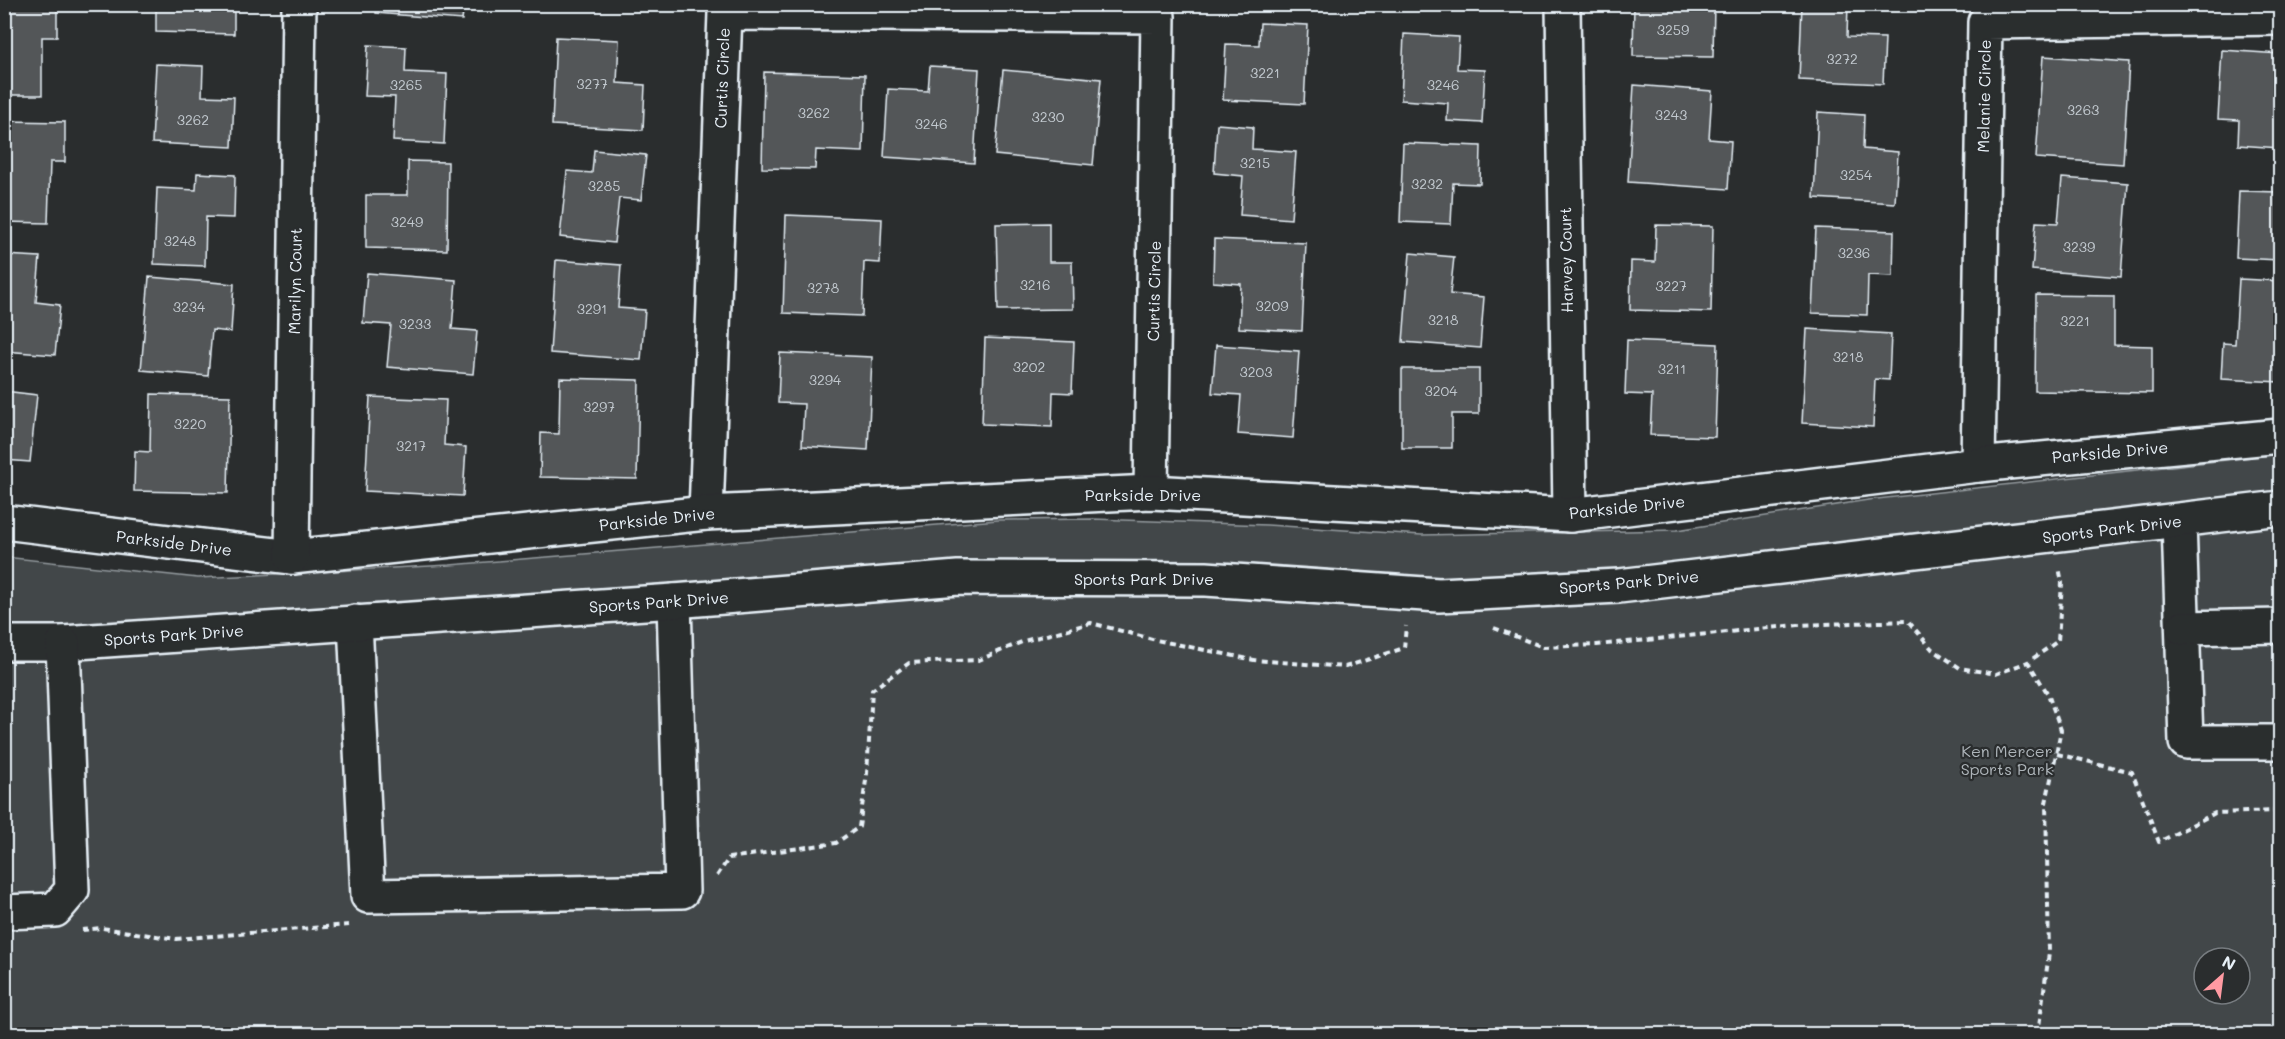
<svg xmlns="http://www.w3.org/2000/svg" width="2285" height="1039" viewBox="0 0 2285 1039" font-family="Mali,sans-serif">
  <rect width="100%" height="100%" fill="#2a2d2e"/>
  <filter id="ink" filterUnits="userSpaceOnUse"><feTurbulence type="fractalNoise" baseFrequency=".0167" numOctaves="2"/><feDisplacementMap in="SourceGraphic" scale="12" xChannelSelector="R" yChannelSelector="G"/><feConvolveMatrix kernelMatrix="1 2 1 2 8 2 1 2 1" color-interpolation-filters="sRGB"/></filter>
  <g filter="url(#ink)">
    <path fill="#424648" stroke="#959ca0" stroke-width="1.5" fill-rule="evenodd" d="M2280,454v580h-2275v-477l193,21 252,-13 548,-45 95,-1 174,6 155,10 255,-5 191,-30zM2204,958h36v36h-36z"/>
    <g fill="#535759" stroke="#e8f1f8" stroke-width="1.5">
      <path d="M4,4h53v33h-15v58h-38z"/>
      <path d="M156,4h78v30l-78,-2z"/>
      <path d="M376,4h88l-2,16 -86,-7z"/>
      <path d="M1634,4h80l-1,53 -80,-1z"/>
      <path d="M1802,4h46l-1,33 38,1 -2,46 -84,-4z"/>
      <path d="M1260,23l48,2 -4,79 -81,-4 3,-56 33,1z"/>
      <path d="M1404,34l55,3 -2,32 28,1 -3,53 -35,-2 1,-18 -47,-3z"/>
      <path d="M556,37l63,3 -2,43 28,2 -2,45 -91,-5z"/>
      <path d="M368,45l38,2 -1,25 42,2 -3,70 -51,-3 2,-44 -30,-1z"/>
      <path d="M2222,50l58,4v94l-42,-3 1,-25 -21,-1z"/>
      <path d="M2043,56l86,6 -6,102 -87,-6z"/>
      <path d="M156,64l47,2 -1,30 32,1 -2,50 -80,-4z"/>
      <path d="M930,66l49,3 -5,94 -90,-6 4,-68 40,2z"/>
      <path d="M1003,70l98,9 -8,86 -98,-10z"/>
      <path d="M764,72l101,3 -2,77 -47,-2 -1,19 -53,-1z"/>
      <path d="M1634,85l78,6 -3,48 22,2 -3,48 -100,-7z"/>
      <path d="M1818,112l46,3 -1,34 35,3 -3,51 -81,-5z"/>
      <path d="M4,121l61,1v40h-15l-2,61 -44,-1z"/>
      <path d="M1217,124l36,3 -1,22 44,3 -5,67 -51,-4 3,-39 -29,-3z"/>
      <path d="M1403,143l78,3 -1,38 -27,-1 -2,41 -51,-2z"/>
      <path d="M594,150l52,5 -5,45 -22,-2 -5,45 -54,-6 7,-66 25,2z"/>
      <path d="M408,161l40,1 -1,88 -81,-2v-53h42z"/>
      <path d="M197,173l38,2 -1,43 -28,-1 -1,49 -51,-2 3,-76 39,2z"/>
      <path d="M2062,178l66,5 -7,94 -89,-7 4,-48 22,1z"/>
      <path d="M2239,191l41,1v68l-44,-2z"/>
      <path d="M786,215l96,4 -2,44 -16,-1 -2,54 -79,-3z"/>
      <path d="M1049,223v39h23l1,47 -75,1 -2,-86z"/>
      <path d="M1656,225l57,1 -2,86 -81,-2 1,-49 24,1z"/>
      <path d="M1816,228l78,3 -1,45 -25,-1 -1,40 -55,-2z"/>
      <path d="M1214,239l92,4 -4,88 -63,-3 2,-44 -28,-2z"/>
      <path d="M1410,253l44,4 -4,37 34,3 -4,51 -77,-6z"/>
      <path d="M4,255l36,2 -4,45 24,3 -5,50 -51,-4z"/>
      <path d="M556,260l65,5 -3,43 27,2 -4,50 -91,-7z"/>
      <path d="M367,273l89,7 -4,49 25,2 -4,43 -86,-7 4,-42 -28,-2z"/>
      <path d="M149,277l85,7 -3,48 -19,-2 -4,46 -67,-6z"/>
      <path d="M2239,279l41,2v101l-59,-3 2,-36 12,1z"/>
      <path d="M2036,295l78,1v49l38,1v47l-117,-2z"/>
      <path d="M1807,329l84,5 -2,46 -14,-1 -2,48 -71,-4z"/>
      <path d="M985,338l89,4 -2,51 -19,-1 -1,35 -70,-3z"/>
      <path d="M1627,340l91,4 -3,93 -65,-2 2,-40 -27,-1z"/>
      <path d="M1216,345l83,6 -6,87 -55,-4 3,-39 -29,-2z"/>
      <path d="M780,353l92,4 -4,93 -66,-4 2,-42 -26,-1z"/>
      <path d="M1402,369h77v45h-27v34h-50z"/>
      <path d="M560,378l79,2 -2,99 -97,-2 1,-44 18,1z"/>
      <path d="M4,391l33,4 -7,67 -26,-2z"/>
      <path d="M151,394l79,2 -2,97 -94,-2 1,-40 15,1z"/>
      <path d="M370,397l76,3 -2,45 22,2 -3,49 -98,-5z"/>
    </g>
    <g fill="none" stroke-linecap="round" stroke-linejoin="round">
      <defs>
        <g id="minor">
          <path d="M1563,4l7,511"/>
          <path d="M1978,465l7,-443 295,-4"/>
          <path d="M706,513l19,-500 433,3 -7,476"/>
          <path d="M2179,521l7,221h94"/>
          <path d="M4,522l288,35 414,-44 445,-21 419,23 408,-50 302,-29"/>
          <path d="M292,557l7,-553"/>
          <path d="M355,622l13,274 314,-5 -8,-290"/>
          <path d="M2183,628l97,-2"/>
          <path d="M4,643h59l611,-42 284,-23 248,1 233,16 180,-9 661,-78"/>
          <path d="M4,912l51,-2 17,-20 -9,-247"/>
        </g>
      </defs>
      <use href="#minor" stroke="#e8f1f8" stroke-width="38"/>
      <g stroke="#e8f1f8" stroke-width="4" stroke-dasharray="6 4.5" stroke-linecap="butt">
        <path d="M1494,628l49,19 54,-2 201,-20 110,-4 24,28 28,19 36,6 32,-12"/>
        <path d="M2057,754l75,18 27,70 56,-29 65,-2"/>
        <path d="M717,876l12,-18 107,-15 23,-16 8,-53 5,-84 37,-27 70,-3 45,-19 67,-18 65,17 98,20 91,7 59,-19 2,-22"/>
        <path d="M82,930l20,-2 74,11 173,-14"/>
        <path d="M2038,1034l11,-81 -3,-150 15,-73 -13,-36 -20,-32 30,-21 4,-58 -3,-16"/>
      </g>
      <use href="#minor" stroke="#2a2d2e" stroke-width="33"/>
    </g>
  </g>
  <g text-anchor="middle" stroke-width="4.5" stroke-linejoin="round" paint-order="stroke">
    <g font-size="14" fill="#c3cad0">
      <text x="1673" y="35">3259</text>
      <text x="1842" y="64">3272</text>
      <text x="1265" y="78">3221</text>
      <text x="592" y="89">3277</text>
      <text x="406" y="90">3265</text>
      <text x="1443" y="90">3246</text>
      <text x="2083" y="115">3263</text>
      <text x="814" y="118">3262</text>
      <text x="1671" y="120">3243</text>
      <text x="1048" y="122">3230</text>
      <text x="193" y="125">3262</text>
      <text x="931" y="129">3246</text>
      <text x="1255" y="168">3215</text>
      <text x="1856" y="180">3254</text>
      <text x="1427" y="189">3232</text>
      <text x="604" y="191">3285</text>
      <text x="407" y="227">3249</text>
      <text x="180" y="246">3248</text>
      <text x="2079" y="252">3239</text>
      <text x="1854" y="258">3236</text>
      <text x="1035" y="290">3216</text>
      <text x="1671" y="291">3227</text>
      <text x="823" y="293">3278</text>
      <text x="1272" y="311">3209</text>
      <text x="189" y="312">3234</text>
      <text x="592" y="314">3291</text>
      <text x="1443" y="325">3218</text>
      <text x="2075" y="326">3221</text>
      <text x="415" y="329">3233</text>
      <text x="1848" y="362">3218</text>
      <text x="1029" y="372">3202</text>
      <text x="1672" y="374">3211</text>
      <text x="1256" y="377">3203</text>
      <text x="825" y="385">3294</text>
      <text x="1441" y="396">3204</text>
      <text x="599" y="412">3297</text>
      <text x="190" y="429">3220</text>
      <text x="411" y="451">3217</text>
    </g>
    <g font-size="16" fill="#e8f1f8" stroke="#2a2d2e">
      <text transform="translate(722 78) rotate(-88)" y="6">Curtis Circle</text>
      <text transform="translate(1984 96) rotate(-89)" y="6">Melanie Circle</text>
      <text transform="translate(1566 260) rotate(-91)" y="6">Harvey Court</text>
      <text transform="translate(295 281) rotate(-89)" y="6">Marilyn Court</text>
      <text transform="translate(1154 291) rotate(-89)" y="6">Curtis Circle</text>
      <text transform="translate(2110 452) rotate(-5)" y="6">Parkside Drive</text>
      <text x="1143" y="501">Parkside Drive</text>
      <text transform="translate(1627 507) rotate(-6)" y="6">Parkside Drive</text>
      <text transform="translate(657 519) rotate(-6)" y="6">Parkside Drive</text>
      <text transform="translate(2112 529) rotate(-7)" y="6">Sports Park Drive</text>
      <text transform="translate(174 543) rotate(7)" y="6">Parkside Drive</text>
      <text x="1144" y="585">Sports Park Drive</text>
      <text transform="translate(1629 582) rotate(-5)" y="6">Sports Park Drive</text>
      <text transform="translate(659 602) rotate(-4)" y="6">Sports Park Drive</text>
      <text transform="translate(174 635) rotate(-4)" y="6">Sports Park Drive</text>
    </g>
    <g font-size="16" fill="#aeb5ba" stroke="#2a2d2e">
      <text x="2007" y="757">Ken Mercer<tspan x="2007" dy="18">Sports Park</tspan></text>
    </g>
  </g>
  <rect width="2285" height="1039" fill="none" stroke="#2a2d2e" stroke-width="24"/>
  <rect x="12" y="12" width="2261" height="1015" fill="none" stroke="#e8f1f8" stroke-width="2" filter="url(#ink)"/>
  <g transform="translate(2222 976) rotate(28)"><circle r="28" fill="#2a2d2e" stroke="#767b7f" stroke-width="1.5"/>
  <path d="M0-4.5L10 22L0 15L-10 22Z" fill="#ff9aa2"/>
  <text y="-9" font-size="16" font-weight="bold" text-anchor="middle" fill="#e8f1f8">N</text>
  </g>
</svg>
